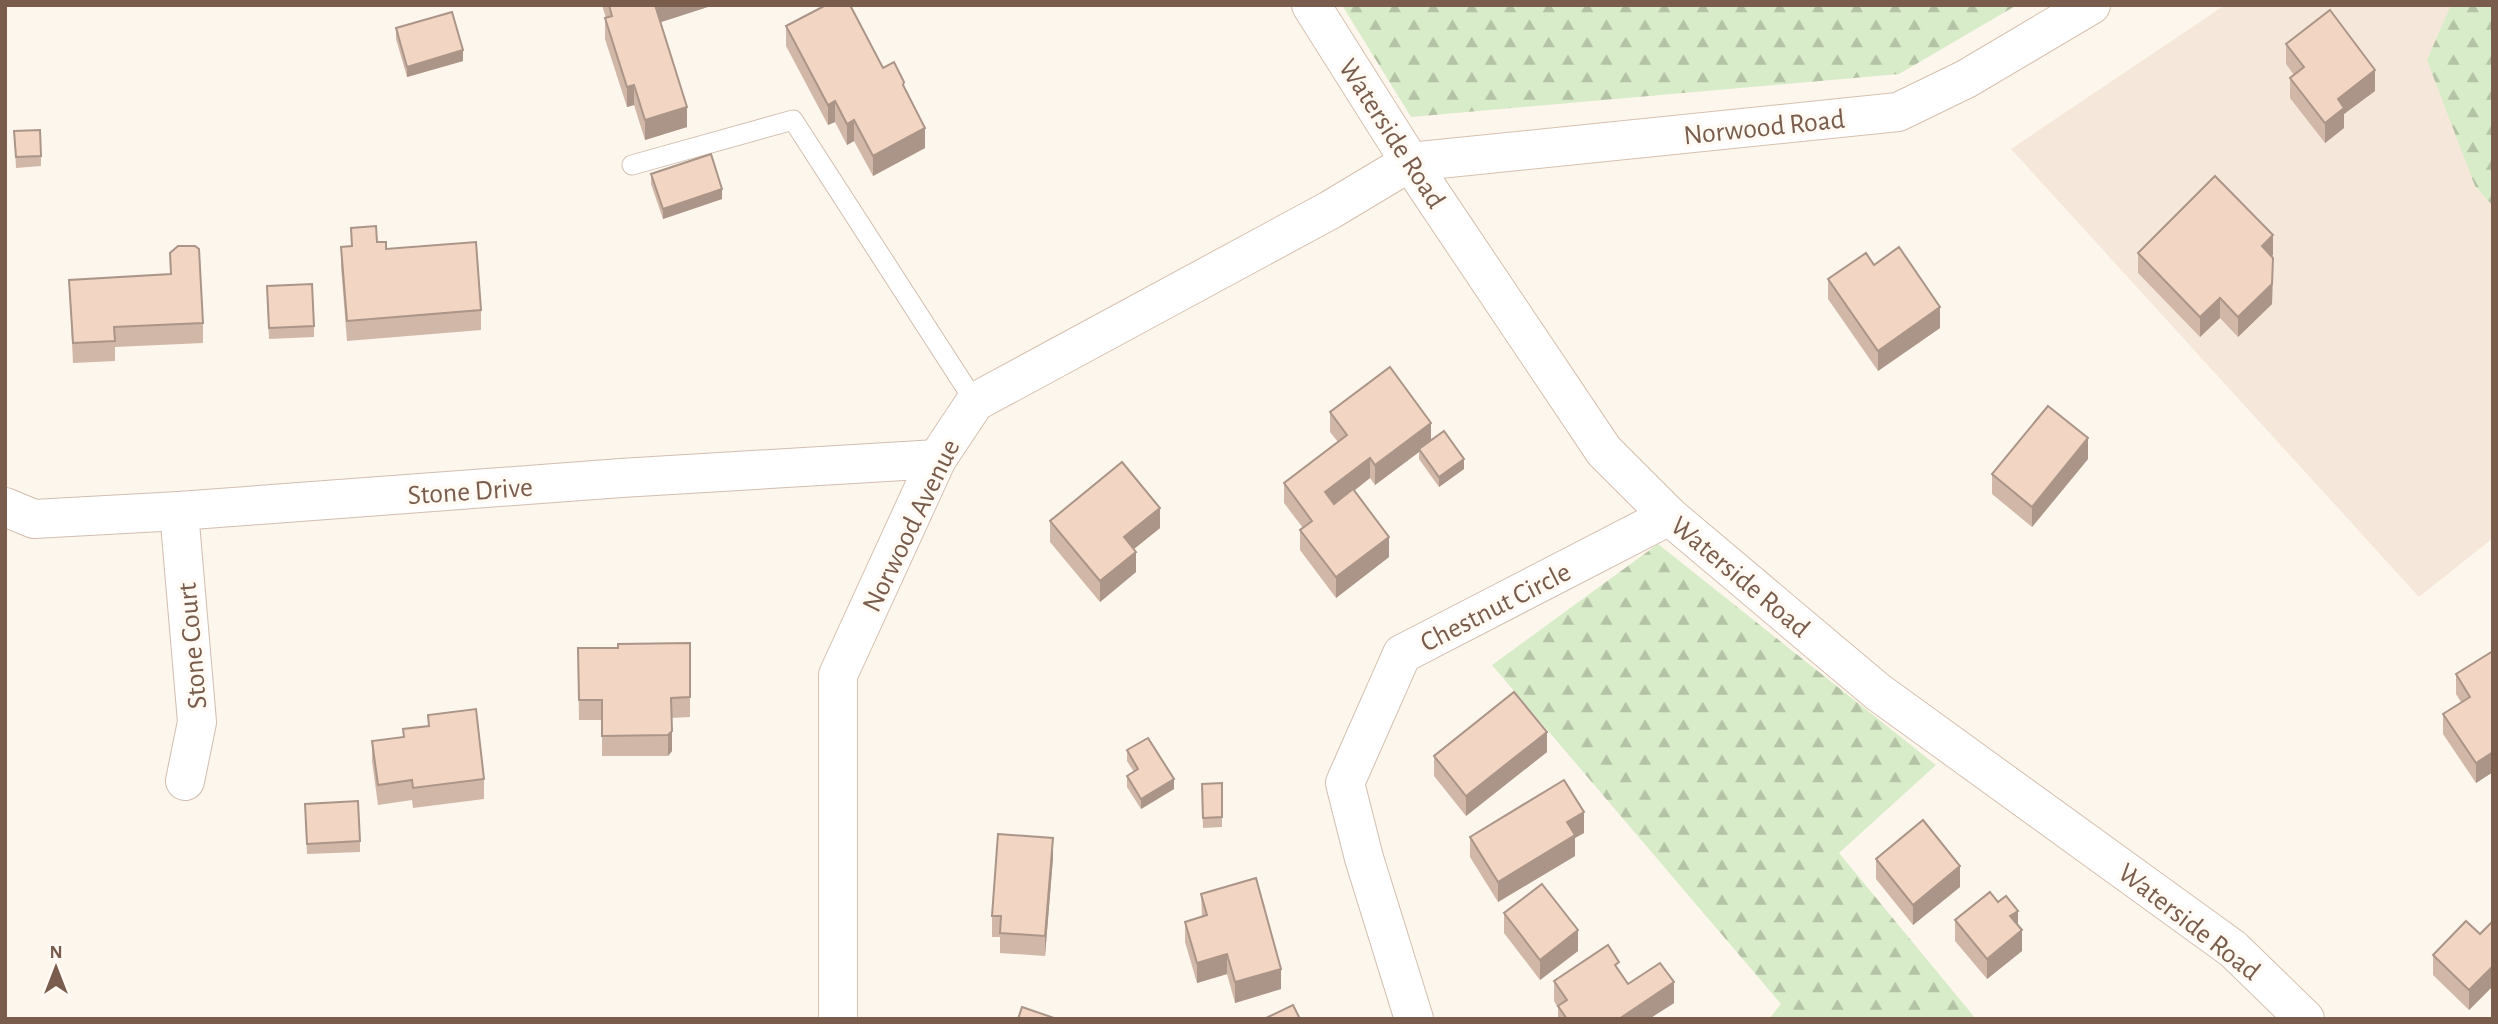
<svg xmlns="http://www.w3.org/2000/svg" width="2498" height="1024" viewBox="0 0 2498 1024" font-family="'Alegreya Sans',sans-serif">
  <defs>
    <pattern id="forest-firs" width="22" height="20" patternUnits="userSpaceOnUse" patternTransform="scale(1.75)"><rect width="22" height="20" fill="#d8ecc9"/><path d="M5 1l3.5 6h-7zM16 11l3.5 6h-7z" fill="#b4c2a5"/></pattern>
  </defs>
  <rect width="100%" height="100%" fill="#fdf6ec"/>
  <path fill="#f5e8da" d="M2225,5h268v533l-74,59 -408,-448z"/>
  <g fill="url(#forest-firs)">
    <path d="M1342,5h675l-118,69 -488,43z"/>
    <path d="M2451,5h42v201l-18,-20 -48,-126z"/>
    <path d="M1658,544l278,221 -97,88 137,166h-207l12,-15 -289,-339z"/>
  </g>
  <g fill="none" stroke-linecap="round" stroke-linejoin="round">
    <defs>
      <path id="lane" d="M632,165l161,-45 182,282"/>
      <g id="street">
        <path d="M5,507l29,12 145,-8 442,-33 316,-19"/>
        <path d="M179,511l18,211 -12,59"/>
        <path d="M1414,1019l-50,-161 -19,-75 57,-129 267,-138"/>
      </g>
      <g id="secondary">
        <path d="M1311,5l99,157 194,289 65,65 209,176 355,257 72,70"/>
        <path d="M838,1019v-344l99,-216 38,-57 355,-192 80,-48 488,-50 68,-33 125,-74"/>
      </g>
    </defs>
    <use href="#lane" stroke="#d1beb0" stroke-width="21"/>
    <use href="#street" stroke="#d1beb0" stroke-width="40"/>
    <use href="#secondary" stroke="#d6c0b0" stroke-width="40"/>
    <use href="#lane" stroke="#fff" stroke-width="19"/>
    <use href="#street" stroke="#fff" stroke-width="38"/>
    <use href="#secondary" stroke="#fff" stroke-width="38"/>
  </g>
  <g fill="#d1b7a8">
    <path d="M602,5h112l-53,17 26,105 -42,13 -11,-35 -7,2 -22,-68v-21h1z"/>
    <path d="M786,26l97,42 21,20 21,60 -52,28 -19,-35 -7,4 -12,-23 -7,3 -42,-79z"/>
    <path d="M396,28l67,33 -56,16 -11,-38z"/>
    <path d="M2286,44l89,47 -31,23v14l-19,15 -35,-45v-20l4,-3 -8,-11z"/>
    <path d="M14,131l27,25v10l-25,2z"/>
    <path d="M651,174l71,25 -59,20 -12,-35z"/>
    <path d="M351,228l26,14 9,7 95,61v20l-134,11 -6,-74v-20l10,-1z"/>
    <path d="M170,253l33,70v20l-88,4v14l-42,2 -4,-83 101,-5z"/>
    <path d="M2138,253l135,2 -2,1 2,22 -1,26 -34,33 -18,-19 -20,19 -62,-64z"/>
    <path d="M1874,265l66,63 -62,43 -50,-72v-20z"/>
    <path d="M267,297l47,29v11l-45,2z"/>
    <path d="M1330,412l101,28 33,29 -25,18 -20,-28v-7l-44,33 -5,-7 -16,13 35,66 -53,41 -36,-48v-20l3,-2 -19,-25v-20l54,-41 -8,-10z"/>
    <path d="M2088,459l-56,68 -40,-33v-20z"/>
    <path d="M1050,521l110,7 -26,21 2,23 -36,30 -50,-60z"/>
    <path d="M690,643v74l-19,1 1,33 -4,5h-66v-36h-23l-1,-72h40z"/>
    <path d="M2493,651v121l-17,11 -33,-49v-20l18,-12 -5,-8v-20z"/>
    <path d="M428,715l56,64v20l-71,9 -1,-8 -34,5 -6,-44v-20l31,-4v-8l25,-3z"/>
    <path d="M1127,750l47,39 -33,20 -14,-22v-11l7,-4 -7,-11z"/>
    <path d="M1547,752l-81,64 -32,-40v-20z"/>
    <path d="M1202,784l20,33v10l-19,1z"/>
    <path d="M305,814l55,27v11l-53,2z"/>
    <path d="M1584,833l-9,5v18l-77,46 -28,-45v-20z"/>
    <path d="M1053,858l-8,98 -45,-3v-16h-8v-21z"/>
    <path d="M1876,859l84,28 -47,38 -37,-46z"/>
    <path d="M1201,894l80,95 -46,14 -8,-29 -30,9 -12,-41v-20l17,-5z"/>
    <path d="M1504,913l74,38 -38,29 -36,-47z"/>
    <path d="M1955,920l63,6 4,25 -35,28 -32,-38z"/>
    <path d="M2493,921v65l-24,24 -36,-35v-20l47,-21z"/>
    <path d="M1619,970l9,14 46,19 -25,16h-91v-11l-4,-7v-20z"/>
  </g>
  <g fill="#aa9588">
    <path d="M655,5h59l-59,19z"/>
    <path d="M463,50v11l-56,16v-10z"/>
    <path d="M2375,70v21l-31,23v14l-19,15v-20l13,-24z"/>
    <path d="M634,85v20l-7,2v-20z"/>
    <path d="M835,101v21l-7,3v-20z"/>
    <path d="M687,107v20l-42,13v-20z"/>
    <path d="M854,120v21l-7,4v-21z"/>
    <path d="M925,128v20l-52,28v-20z"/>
    <path d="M722,189v10l-59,20v-10z"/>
    <path d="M2273,235v20l-11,11v-20z"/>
    <path d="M2273,258l-1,46 -34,33v-20z"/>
    <path d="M2220,298v20l-20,19v-20z"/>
    <path d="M1940,307v21l-62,43v-20z"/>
    <path d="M1431,423v20l-12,6v3l-44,33v-20z"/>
    <path d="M2088,438v21l-56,68v-20z"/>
    <path d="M1370,458v20l-45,35v-21z"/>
    <path d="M1464,459v10l-25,18v-10z"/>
    <path d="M1160,508v20l-36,29v-20z"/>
    <path d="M1389,537v20l-53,41v-21z"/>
    <path d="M1136,552v20l-36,30v-21z"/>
    <path d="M672,731v20l-4,5v-21z"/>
    <path d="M1547,732v20l-81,64v-20z"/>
    <path d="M2493,752v20l-17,11v-20z"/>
    <path d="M1174,779v10l-33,20v-10z"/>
    <path d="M1584,812v21l-9,5v18l-77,46v-20l69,-60z"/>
    <path d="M1053,838v20l-8,98v-20z"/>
    <path d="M1960,866v21l-47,38v-20z"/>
    <path d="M2018,911v20l-8,-15z"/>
    <path d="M1578,930v21l-38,29v-20z"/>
    <path d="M2022,930v21l-35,28v-20z"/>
    <path d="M1227,954v20l-30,9v-20z"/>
    <path d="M2493,966v20l-24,24v-20z"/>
    <path d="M1281,969v20l-46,14v-21z"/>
    <path d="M1674,982v21l-25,16h-30z"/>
  </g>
  <g fill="#f3d5c3" stroke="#aa9588" stroke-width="2">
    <path d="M609,5h46l32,102 -42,13 -11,-35 -7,2 -22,-69 7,-2z"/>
    <path d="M826,5h24l33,63 11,-6 10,20 -1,3 22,43 -52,28 -19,-36 -7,4 -12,-23 -7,4 -42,-79z"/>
    <path d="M2330,10l45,60 -37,29 6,9 -19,15 -35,-45 14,-11 -18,-23z"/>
    <path d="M452,12l11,38 -56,17 -11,-39z"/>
    <path d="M40,130l1,26 -25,1 -2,-26z"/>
    <path d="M711,154l11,35 -59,20 -12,-35z"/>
    <path d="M2215,176l58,59 -11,11 11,12 -1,26 -34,33 -18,-19 -20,19 -62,-64z"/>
    <path d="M376,226l1,16h9v7l90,-7 5,68 -134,11 -6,-74 11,-1 -1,-18z"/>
    <path d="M178,246h17l4,3 4,74 -89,4 1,14 -42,2 -4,-63 102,-6 -1,-21z"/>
    <path d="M1899,247l41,60 -62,44 -50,-72 38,-26 8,12z"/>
    <path d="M312,284l2,42 -45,2 -2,-42z"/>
    <path d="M1390,367l41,56 -56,42 -5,-7 -45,34 9,12 19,-15 36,48 -53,40 -36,-47 12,-9 -28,-38 63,-48 -17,-23z"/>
    <path d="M2048,406l40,32 -56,69 -40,-33z"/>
    <path d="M1444,431l20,28 -25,18 -20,-28z"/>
    <path d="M1122,462l38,46 -36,29 12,15 -36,29 -50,-60z"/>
    <path d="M690,643v54l-19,1 1,33 -4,4 -66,1v-36h-23l-1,-52h40v-4z"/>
    <path d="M2493,651v101l-17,11 -33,-49 27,-17 -14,-23z"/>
    <path d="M1514,692l33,40 -81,64 -32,-40z"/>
    <path d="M476,709l8,70 -71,9 -1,-8 -34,5 -6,-44 32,-4 -1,-8 26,-3 -1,-11z"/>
    <path d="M1148,738l26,41 -33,20 -14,-23 11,-7 -11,-19z"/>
    <path d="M1564,780l20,32 -17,10 8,13 -77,47 -28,-45z"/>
    <path d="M1222,783v34l-19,1 -1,-34z"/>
    <path d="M358,801l2,40 -53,3 -2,-40z"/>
    <path d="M1923,820l37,46 -47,39 -37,-46z"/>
    <path d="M998,834l55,4 -8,98 -45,-3 1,-17h-9z"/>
    <path d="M1256,878l25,91 -46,13 -8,-28 -30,9 -12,-41 22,-7 -6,-21z"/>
    <path d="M1542,884l36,46 -38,30 -36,-47z"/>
    <path d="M1990,892l8,10 8,-6 12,15 -8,5 12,14 -35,29 -32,-39z"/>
    <path d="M2466,921l14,13 13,-13v45l-24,24 -36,-35z"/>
    <path d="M1608,945l11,17 -4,3 13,19 32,-21 14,19 -55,37h-52l-9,-13 9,-6 -13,-19z"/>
    <path d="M1293,1005l7,14h-36z"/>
    <path d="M1022,1007l35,12h-39z"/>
  </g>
  <g text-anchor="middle" stroke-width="7" stroke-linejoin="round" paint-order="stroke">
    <g font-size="28" fill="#7a5c4d" stroke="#fffaf3">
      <text transform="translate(1764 126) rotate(-6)" y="10">Norwood Road</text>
      <text transform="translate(1393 133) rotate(57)" y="10">Waterside Road</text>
      <text transform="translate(470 490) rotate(-4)" y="10">Stone Drive</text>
      <text transform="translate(910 525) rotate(-64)" y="10">Norwood Avenue</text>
      <text transform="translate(1741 576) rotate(40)" y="10">Waterside Road</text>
      <text transform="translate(1495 606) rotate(-27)" y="10">Chestnut Circle</text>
      <text transform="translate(191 646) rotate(-95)" y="10">Stone Court</text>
      <text transform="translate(2190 921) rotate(38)" y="10">Waterside Road</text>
    </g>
  </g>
  <rect width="2498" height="1024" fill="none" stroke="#7a5c4d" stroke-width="14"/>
  <g transform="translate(56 968)" stroke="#fffaf3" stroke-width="5" paint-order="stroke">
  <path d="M0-5L12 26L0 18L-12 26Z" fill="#7a5c4d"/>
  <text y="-10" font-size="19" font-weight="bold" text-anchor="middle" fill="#7a5c4d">N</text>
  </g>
</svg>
